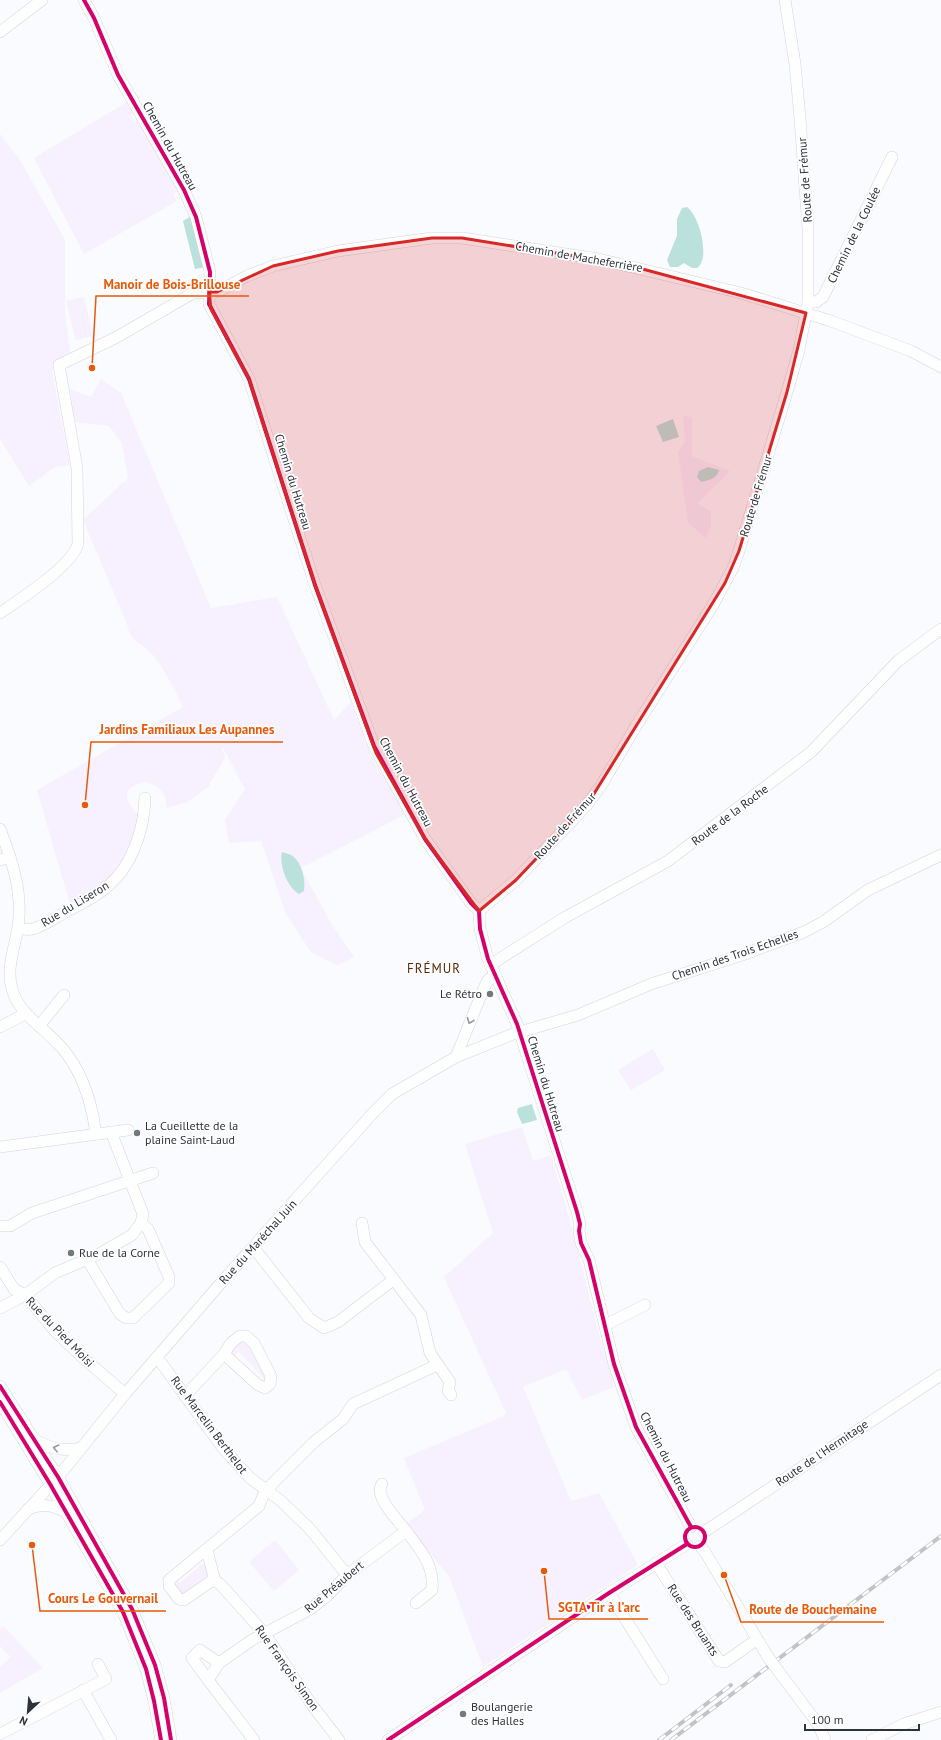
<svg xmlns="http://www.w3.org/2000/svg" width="941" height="1740" viewBox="0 0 941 1740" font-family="'PT Sans',sans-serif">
  <rect width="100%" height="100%" fill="#f9fbfe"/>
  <g fill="#f7f0ff">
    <path d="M129,101l5,8 -3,7 3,5 8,2 37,68 -6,3 4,7 -93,53 -50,-96z"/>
    <path d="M0,134l21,28 44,78v74l5,38 -18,19 18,94 -15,2 -26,19 -29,-47z"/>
    <path d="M84,297l9,39 -17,4 -10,-39z"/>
    <path d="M101,379l20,14 90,215 66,-11 57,123 17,-18 20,54 35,58 -105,54 31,57 22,32 -17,8 -26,-13 -25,-38 -25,-73 -32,2 -4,-23 20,-31 -22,-41 -17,9 16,-8 3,8 -17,30 -20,15 -21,6c0,-14 -8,-23 -21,-26 -29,5 -20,22 -5,36l-19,46 -20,24 -32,16 -33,-114 146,-83c-9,-19 -18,-37 -31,-53 -12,-13 -21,-10 -25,-30l-44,-104 45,-42 -6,-35 -13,-17 -34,-4 -5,-33 21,8z"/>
    <path d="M683,416l9,1v39l38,15c-10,12 -23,21 -33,33l14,7v15l-6,12 -17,-16 -10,-70 7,-10z"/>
    <path d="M653,1049l12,21 -34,20 -13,-20z"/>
    <path d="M522,1127l11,34 18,-6c18,59 33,117 47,176 5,19 13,37 16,56l-32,13 -16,-31 -43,18 48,114 28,-8 39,72 -155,102 -34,-91 -44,-52 20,-14 -21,-52 100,-42 2,-3 -62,-136 49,-44 -28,-89z"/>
    <path d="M240,1340l9,2 17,32 1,8 -7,1 4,-4 -25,-27 -5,4 -3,-3z"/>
    <path d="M275,1540l24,30 -25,21 -25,-29z"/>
    <path d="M202,1564h3l3,6 -1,9 -21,15 -5,-1 -7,-10 2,-4 4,4z"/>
    <path d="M3,1626l40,42 -43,25v-26l11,-10 -11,-11v-17z"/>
  </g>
  <g fill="#bae1dc">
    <path d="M687,207c12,8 24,52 10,61h-5l-8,-5 -6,4h-8l-3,-7 10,-24v-17l5,-11z"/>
    <path d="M191,216l15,51 -11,2 -12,-48z"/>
    <path d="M673,419l6,18 -16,5 -7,-16z"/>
    <path d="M708,467l11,3c-2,9 -10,10 -18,12l-4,-5 2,-6z"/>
    <path d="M282,852c3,1 7,2 9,3 11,6 15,26 13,36l-5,3c-12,-7 -20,-29 -17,-42z"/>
    <path d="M532,1104l5,16 -15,4 -5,-12 1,-4z"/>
  </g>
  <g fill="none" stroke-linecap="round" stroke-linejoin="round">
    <defs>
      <g id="minor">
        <path d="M84,0l10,18 24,57 66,115 12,27 14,55 -1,32 40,75 66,206 59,161 51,93 46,64 8,8 1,18 8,30 29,65 60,188 3,12 -1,7 2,12 8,17 25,104 22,63 55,100"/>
        <path d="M0,32l42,-32"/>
        <path d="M808,302h8l7,-5 69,-140"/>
        <path d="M0,613c19,-13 72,-47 78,-69l-1,-76 -18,-103 58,-28 76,-44 24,-1 30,-16 26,-10 65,-15 94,-13h30l136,21 143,34 90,28 80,30 30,16"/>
        <path d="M0,829c11,29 21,57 19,88 -1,25 -14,47 -7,72 7,26 33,39 50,59 20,23 30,56 34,86"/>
        <path d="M0,860l10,-3"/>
        <path d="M479,911l37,-31 71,-75 15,-21 34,-58 77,-121 20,-37 6,-17 48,-159 12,-42 9,-48v-73l-8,-111 -5,-54 -10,-64"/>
        <path d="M18,928c4,1 11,2 15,1 11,-3 23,-12 33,-17 12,-7 26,-13 37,-22 28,-20 41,-59 42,-92"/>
        <path d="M490,965l74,-47 104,-57 143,-109 87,-91 43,-32"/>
        <path d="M39,1026l25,-31"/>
        <path d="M0,1027l25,-13"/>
        <path d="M456,1057l27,-67 5,-10 7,-5"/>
        <path d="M0,1147l128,-17"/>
        <path d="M362,1223l3,19 56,73 9,38 20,29 -2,9 3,4"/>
        <path d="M0,1226h10l22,-13 121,-40"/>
        <path d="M253,1247l56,71 15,10 14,-6 55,-42"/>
        <path d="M87,1259l33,55 6,4h7l36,-35v-6l-21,-48 -7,-6"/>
        <path d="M0,1267l14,22 11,6 29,35 26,25 45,39"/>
        <path d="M0,1308l25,-13 30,-22 44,-19 33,-19 9,-12 2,-9 -32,-82"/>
        <path d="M605,1325l40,-20"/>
        <path d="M157,1357l65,90 28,31 31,23 29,28 37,46"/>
        <path d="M0,1386l58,91 74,132 23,56 9,33 7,42"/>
        <path d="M185,1396l39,-42 7,-11 9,-7h6l8,7 17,33 -1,8 -5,4 -7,-3 -34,-31"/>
        <path d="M0,1402l50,82 73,128 23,57 8,32 7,39"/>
        <path d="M35,1440c16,8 27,12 45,8"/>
        <path d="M28,1509c17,-6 22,-4 38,3"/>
        <path d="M406,1531c14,18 29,35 26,59l-16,13"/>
        <path d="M704,1532l237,-157"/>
        <path d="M0,1540l58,-63 67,-83 102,-118 146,-163 19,-19 64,-37 57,-23 65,-19 73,-31 91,-29 62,-23 19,-10 45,-32 73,-35"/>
        <path d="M700,1546l5,6 63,105"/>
        <path d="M207,1550l8,31 -5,1 -26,18 -5,-1 -10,-13v-6l90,-74 6,-15 49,-49 29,-23 10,-15 84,-39"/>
        <path d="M656,1563l63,98 6,1 31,-22"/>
        <path d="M215,1581l5,3 45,50 47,71 27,35"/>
        <path d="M609,1593l54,86"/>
        <path d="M779,1672l39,52 7,16"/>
        <path d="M208,1680l-16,-22 8,-8 19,13"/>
        <path d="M83,1690l28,50"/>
        <path d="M0,1734l106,-55 -8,-15"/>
        <path d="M254,1740l-46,-60 11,-17 33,-23 57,-30 18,-14 20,-21 59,-44c-8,-11 -33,-35 -24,-47"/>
        <path d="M388,1740l221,-147 78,-49"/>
        <path d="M872,1740l32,-16 37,-12"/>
      </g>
    </defs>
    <use href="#minor" stroke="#d2d6da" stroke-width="12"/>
    <use href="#minor" stroke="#fefeff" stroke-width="11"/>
    <defs>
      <g id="rail">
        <path d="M659,1740l72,-55"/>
        <path d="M671,1740l270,-204"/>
      </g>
    </defs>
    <use href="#rail" stroke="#c3c3c4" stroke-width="4"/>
    <use href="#rail" stroke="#fff" stroke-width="2.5" stroke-dasharray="8" stroke-linecap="butt"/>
    <defs>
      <path id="minor-bridge" d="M768,1657l11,15"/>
    </defs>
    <use href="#minor-bridge" stroke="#d2d6da" stroke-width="12" stroke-linecap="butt"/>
    <use href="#minor-bridge" stroke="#fefeff" stroke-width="11"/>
    <defs>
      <g id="cycleway">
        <path d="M84,0l10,18 24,57 66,115 12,27 14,55 -1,32 40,75 66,206 59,161 51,93 46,64 8,8 1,18 8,30 29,65 60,188 3,12 -1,7 2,12 8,17 25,104 22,63 55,100"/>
        <path d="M0,1386l58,91 74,132 23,56 9,33 7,42"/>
        <path d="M0,1402l50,82 73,128 23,57 8,32 7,39"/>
        <circle cx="695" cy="1537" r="10"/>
        <path d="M388,1740l221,-147 78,-49"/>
      </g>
    </defs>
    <use href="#cycleway" stroke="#fff" stroke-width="6"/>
    <use href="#cycleway" stroke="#d6006c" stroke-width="4"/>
  </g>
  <defs><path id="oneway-chevron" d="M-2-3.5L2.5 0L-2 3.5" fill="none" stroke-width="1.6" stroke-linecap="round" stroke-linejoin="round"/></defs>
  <g stroke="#95989c">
    <use href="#oneway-chevron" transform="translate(470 1021) rotate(112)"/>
    <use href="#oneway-chevron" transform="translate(56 1448) rotate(-166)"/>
  </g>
  <path fill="#d62828" fill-opacity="0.2" stroke="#d62828" stroke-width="3" stroke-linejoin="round" d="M432,238h30l162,26 182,49 -19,79 -48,159 -14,32 -138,222 -71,75 -37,31 -54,-72 -49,-86 -61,-168 -66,-206 -38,-70 -2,-17h8l56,-26 65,-15z"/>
  <g fill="#74797f" stroke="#fff" stroke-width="1.5">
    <circle cx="490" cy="994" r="4"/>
    <circle cx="137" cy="1133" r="4"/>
    <circle cx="71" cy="1253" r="4"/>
    <circle cx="463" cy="1714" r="4"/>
  </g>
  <g text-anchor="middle" stroke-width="3.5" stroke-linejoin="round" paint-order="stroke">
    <g font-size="12" fill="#2c333a" stroke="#fff">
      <text transform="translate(170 146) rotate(61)" y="4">Chemin du Hutreau</text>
      <text transform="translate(805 180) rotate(-94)" y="4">Route de Frémur</text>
      <text transform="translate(854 235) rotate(-64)" y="4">Chemin de la Coulée</text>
      <text transform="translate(579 257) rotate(10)" y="4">Chemin de Macheferrière</text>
      <text transform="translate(293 482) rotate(73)" y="4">Chemin du Hutreau</text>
      <text transform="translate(756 496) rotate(-73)" y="4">Route de Frémur</text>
      <text transform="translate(406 782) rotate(62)" y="4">Chemin du Hutreau</text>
      <text transform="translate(730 815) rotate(-37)" y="4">Route de la Roche</text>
      <text transform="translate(565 826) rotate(-48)" y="4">Route de Frémur</text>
      <text transform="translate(75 904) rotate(-31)" y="4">Rue du Liseron</text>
      <text transform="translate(735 955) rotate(-19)" y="4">Chemin des Trois Echelles</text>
      <text transform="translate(546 1084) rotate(73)" y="4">Chemin du Hutreau</text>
      <text transform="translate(258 1242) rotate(-48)" y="4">Rue du Maréchal Juin</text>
      <text transform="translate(60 1332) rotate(46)" y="4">Rue du Pied Moisi</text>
      <text transform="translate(209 1425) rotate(53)" y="4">Rue Marcelin Berthelot</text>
      <text transform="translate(822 1453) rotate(-34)" y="4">Route de l'Hermitage</text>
      <text transform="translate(666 1457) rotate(63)" y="4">Chemin du Hutreau</text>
      <text transform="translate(334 1587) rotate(-40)" y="4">Rue Préaubert</text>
      <text transform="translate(693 1620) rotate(57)" y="4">Rue des Bruants</text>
      <text transform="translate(287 1668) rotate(55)" y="4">Rue François Simon</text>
    </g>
    <g font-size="12" fill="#2c333a" stroke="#fff" text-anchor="start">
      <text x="482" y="998" text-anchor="end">Le Rétro</text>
      <text x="145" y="1130">La Cueillette de la<tspan x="145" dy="14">plaine Saint-Laud</tspan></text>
      <text x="79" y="1257">Rue de la Corne</text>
      <text x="471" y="1711">Boulangerie<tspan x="471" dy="14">des Halles</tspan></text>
    </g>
    <g font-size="13" letter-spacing="1" fill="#57280a" stroke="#fff">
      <text x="434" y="973">FRÉMUR</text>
    </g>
  </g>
  <path fill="none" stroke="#e8590c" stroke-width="1.5" d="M92 368L96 296H249M85 805L91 742H283M32 1545L40 1611H166M544 1571L549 1619H648M724 1575L741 1622H884"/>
  <g fill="#e8590c" stroke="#fff" stroke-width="1.5">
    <circle cx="92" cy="368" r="4"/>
    <circle cx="85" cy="805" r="4"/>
    <circle cx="32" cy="1545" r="4"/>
    <circle cx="544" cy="1571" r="4"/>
    <circle cx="724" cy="1575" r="4"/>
  </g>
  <g font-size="13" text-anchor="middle" font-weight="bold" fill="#e8590c" stroke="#fff" stroke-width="3.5" stroke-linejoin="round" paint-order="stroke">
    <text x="172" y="289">Manoir de Bois-Brillouse</text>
    <text x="187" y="734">Jardins Familiaux Les Aupannes</text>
    <text x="103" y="1603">Cours Le Gouvernail</text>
    <text x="599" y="1612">SGTA Tir à l’arc</text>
    <text x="813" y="1614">Route de Bouchemaine</text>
  </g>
  <g transform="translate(28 1712) rotate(206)" stroke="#ffffff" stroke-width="3" paint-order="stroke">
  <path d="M0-3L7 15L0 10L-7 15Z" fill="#2c333a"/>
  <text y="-6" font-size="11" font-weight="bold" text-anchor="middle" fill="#2c333a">N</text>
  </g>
  <path d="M805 1724v6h114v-6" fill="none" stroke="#2c333a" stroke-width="2"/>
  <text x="811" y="1724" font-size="12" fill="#2c333a" stroke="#ffffff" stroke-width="3" paint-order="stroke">100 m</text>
</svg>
